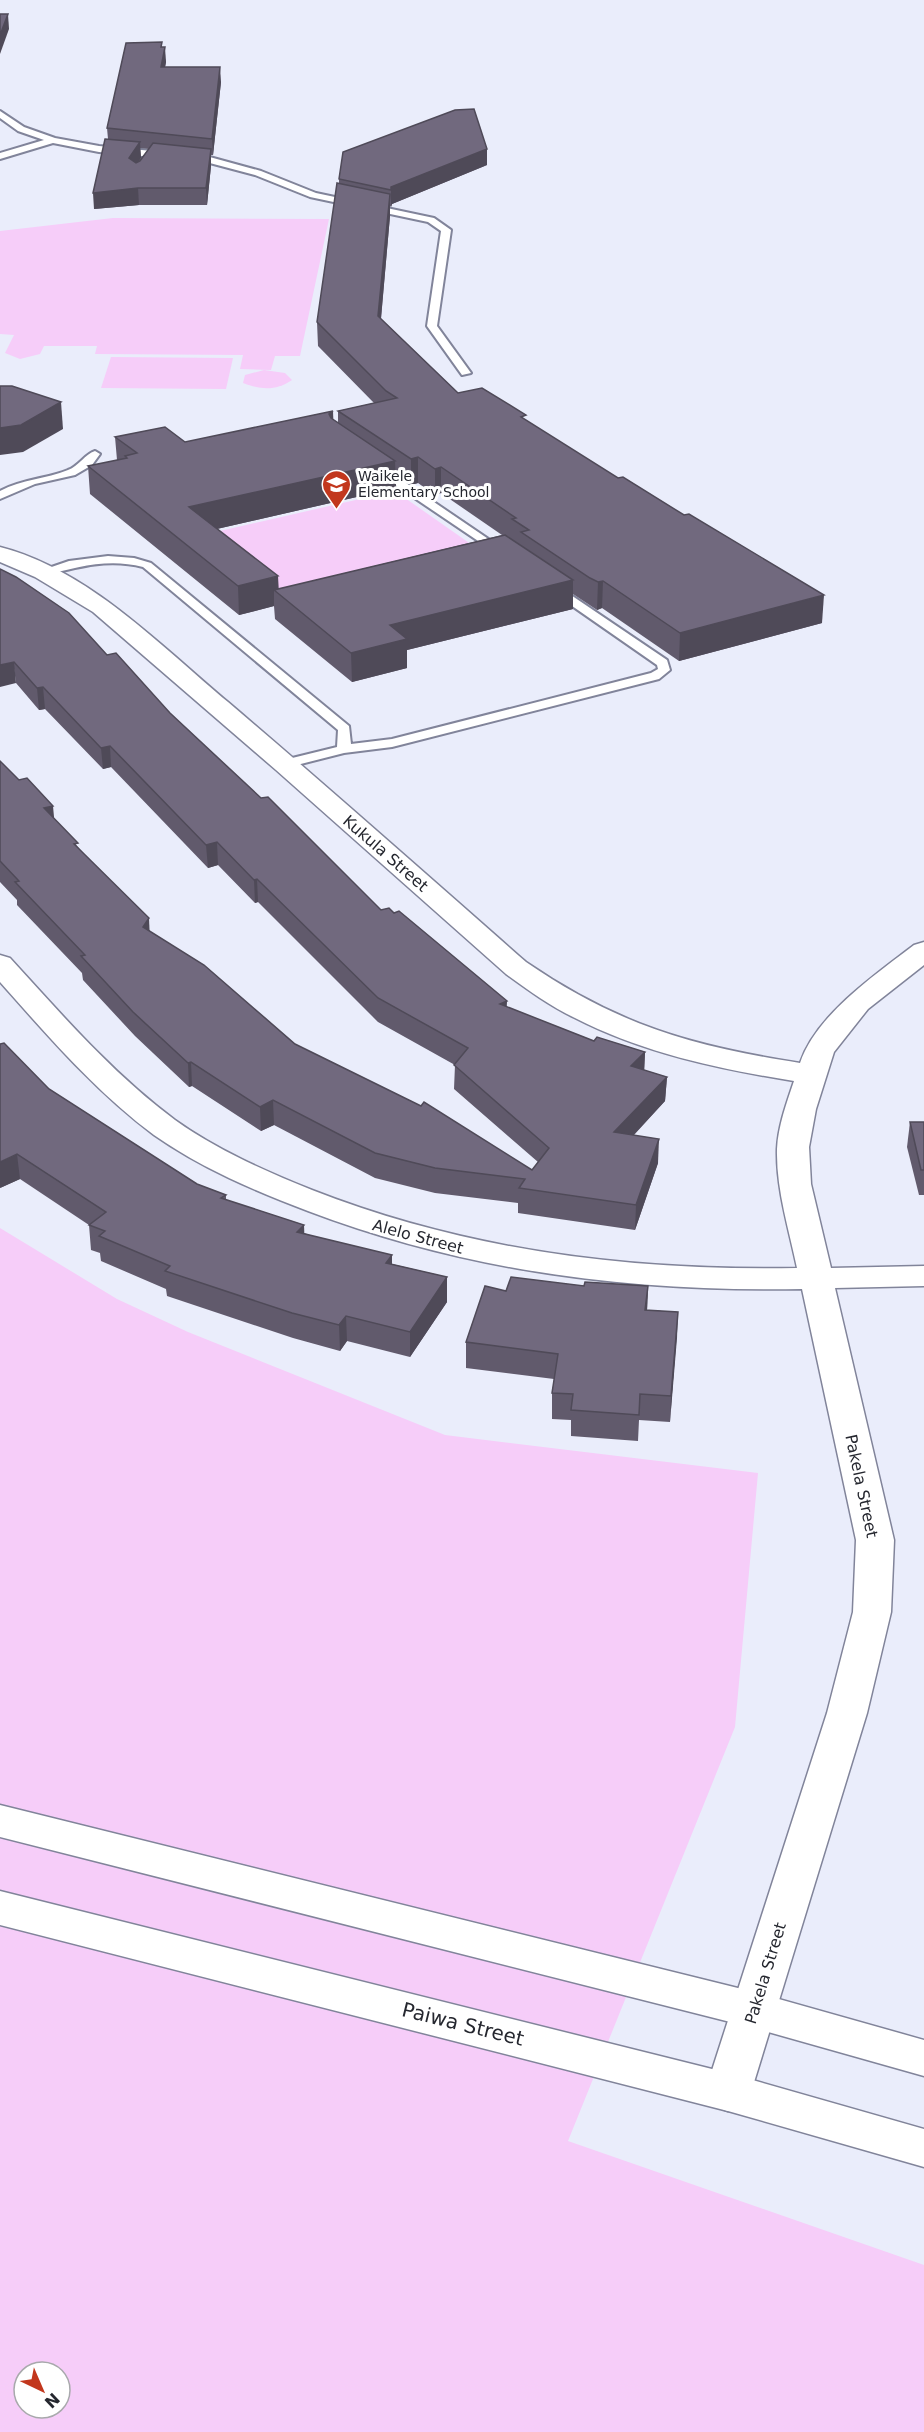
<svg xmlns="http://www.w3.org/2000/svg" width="924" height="2432" viewBox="0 0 924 2432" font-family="'DejaVu Sans',sans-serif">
  <rect width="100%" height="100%" fill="#eaedfb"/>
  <g fill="#f6cdf9" fill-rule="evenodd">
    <path d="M113,218l216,1 -29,137h-25l-4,14 -31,-1 3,-14 -148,-1 2,-8h-53l-4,8 -20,5 -15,-6 9,-18 -14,-1v-103z"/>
    <path d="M111,357l122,1 -7,31 -125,-1z"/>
    <path d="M264,370l21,3 7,7c-16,11 -31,10 -49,3l2,-8z"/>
    <path d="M395,491l100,70 -203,50 -94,-75z"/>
    <path d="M0,1228l117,71 71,33 257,103 313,38 -23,254 -167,414 356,124v167h-924zM24,2372h36v36h-36z"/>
  </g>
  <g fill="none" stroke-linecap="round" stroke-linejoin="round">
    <defs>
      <g id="service">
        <path d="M0,111l24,16 31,11 44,8 107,10 55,15 55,22 118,25 17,12 -14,96 34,47 -9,2 -35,-49 14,-95 -13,-9 -118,-25 -55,-22 -49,-13 -107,-10 -46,-9 -53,16v-6l44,-13 -26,-9 -18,-13z"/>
        <path d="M95,451l5,3 -8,11 -17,10 -40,9 -35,15v-8c22,-12 46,-12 68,-21 11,-4 17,-16 27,-19z"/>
        <path d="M377,465l4,1 125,85 -2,2h-8l-123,-83 -1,-2z"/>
        <path d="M108,556l26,2 17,5 198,163 2,18 41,-5 259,-66 7,-4 -1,-4 -105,-73v-6l4,-1 111,75 3,10 -11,9 -267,68 -48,6 -59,15 -5,-1 -2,-3 2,-3 57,-14 1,-17 -195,-163c-35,-9 -66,0 -100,9l-6,-4 32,-11z"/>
      </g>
      <path id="minor" d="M0,547c87,22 161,99 228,155 100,85 199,173 298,260 92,63 165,84 274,101 16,-48 75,-88 114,-118l10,-3v23l-56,44 -34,43 -18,57 -7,38 2,37 20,84 93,-2v20l-89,2 59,252 -3,72 -24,101 -116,379 -7,13 -16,6 -16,-6 -7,-13 122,-379 26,-101 3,-72 -54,-251c-171,3 -333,-17 -494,-78 -53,-20 -107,-43 -154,-76 -58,-43 -106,-99 -154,-153v-27l10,3c52,57 103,116 165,162 42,30 90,51 137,70 156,61 318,81 485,78 -8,-39 -21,-79 -20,-119 1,-23 10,-47 17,-68 -75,-12 -151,-28 -219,-63 -25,-12 -47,-28 -69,-44l-230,-204 -183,-158 -58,-35 -35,-15z"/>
      <g id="tertiary">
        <path d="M0,1805l754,187 170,48v36l-170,-48 -754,-191z"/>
        <path d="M0,1891l728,182 196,56v38l-196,-56 -728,-186z"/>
      </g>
    </defs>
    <use href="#service" stroke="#81849a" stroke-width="4"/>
    <use href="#minor" stroke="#81849a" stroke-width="3"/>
    <use href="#tertiary" stroke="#81849a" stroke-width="3"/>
    <use href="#service" fill="#fff" fill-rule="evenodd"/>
    <use href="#minor" fill="#fff" fill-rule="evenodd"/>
    <use href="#tertiary" fill="#fff" fill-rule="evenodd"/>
  </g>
  <g fill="#615a6c" fill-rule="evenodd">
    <path d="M162,47l4,15 -1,5 56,15 -8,73h-2v11l-4,39h-68l-45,4 14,-70 -1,-11zM140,148l9,1 -11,12 3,-3z"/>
    <path d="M487,165l-95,39 -1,3 -1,-1v10l-9,103 77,74 68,27 296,203 -143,38 -77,-53 -5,2 -24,-16v15l-166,41v18l-55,14 -77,-63 -1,-13 -35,9 -149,-121 -2,-28 29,-6 -2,-23 70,5 148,-23 5,4v-12l36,-8 -56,-57 -1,-24 22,-139v-4zM396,475l15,10 7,-2 17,12 6,-2 61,42 -223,54 -62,-60 179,-41z"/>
    <path d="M0,569l107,86 274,255 126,97 87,34 51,11 -1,18 23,7 -2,24 -31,34 24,28 -23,67 -117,-17v-10l-83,-10 -60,-15 -101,-53 -13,6 -69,-45 -3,1 -54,-51 -52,-56 -1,-7 -65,-68v-5l-17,-18v-121l54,58 96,112 145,113 237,126 6,-8 -84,-73 1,-24 -77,-43 -120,-120 -3,1 -37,-38 -10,3 -97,-101 -8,2 -58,-60 -6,1 -23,-27z"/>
    <path d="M49,1089l148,95 29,11v5l78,25v8l88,31 55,13v25l-37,55 -63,-16 -7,10 -47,-13 -126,-42 -1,-7 -65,-28 -1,-8 -9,-3 -2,-25 -69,-46 -20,9z"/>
    <path d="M910,1122h14v73h-5l-12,-48z"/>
    <path d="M584,1286h64l-1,24 31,2 -8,110 -31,-2 -1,21 -67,-5v-16l-19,-1v-26l2,-14 -88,-11v-26z"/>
  </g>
  <g fill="#4f4a58">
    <path d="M8,14l1,15 -9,25v-19z"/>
    <path d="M165,47l1,15 -4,21 -1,-16z"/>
    <path d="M220,67l1,15 -8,73 -1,-16z"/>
    <path d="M140,142l1,16 -11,16 -1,-16z"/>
    <path d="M211,149v17l-4,39 -1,-17z"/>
    <path d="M487,149v16l-95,39 -1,3v-20z"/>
    <path d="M138,188l1,17 -45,4 -1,-16z"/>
    <path d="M390,194v22l-11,124 -1,-24z"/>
    <path d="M61,402l2,27 -40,23 -23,3v-27z"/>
    <path d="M333,411l1,26 -5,-23z"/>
    <path d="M418,457v26l-7,2v-26z"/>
    <path d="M395,461l1,27 -206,47 -1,-28z"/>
    <path d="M441,467v26l-6,2v-26z"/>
    <path d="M278,576l1,18 -5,-4v16l-35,9 -1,-29z"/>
    <path d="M573,580v29l-166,41v18l-55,14 -1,-29 39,-28z"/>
    <path d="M603,581l-1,27 -5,2 1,-28z"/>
    <path d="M824,595l-2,28 -143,38 1,-28z"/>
    <path d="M14,662l2,21 -16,4v-22z"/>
    <path d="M43,687l2,22 -6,1 -2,-22z"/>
    <path d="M110,746l1,21 -8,2 -2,-21z"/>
    <path d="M53,806l2,22 -11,-20z"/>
    <path d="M217,842l1,23 -10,3 -2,-23z"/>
    <path d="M257,879l1,23 -3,1 -1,-23z"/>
    <path d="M149,918l1,23 -7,-14z"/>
    <path d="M507,1001l-1,24 -6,-21z"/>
    <path d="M645,1052l-1,24 -13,-10z"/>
    <path d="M191,1062l1,24 -3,1 -1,-24z"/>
    <path d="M667,1077l-2,24 -52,56 1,-25z"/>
    <path d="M273,1100l1,25 -13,6 -1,-24z"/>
    <path d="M659,1139l-1,24 -23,67 1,-25z"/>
    <path d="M17,1154l3,25 -20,9v-26z"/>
    <path d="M304,1225l1,25 -8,-18z"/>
    <path d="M392,1255v25l-6,-17z"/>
    <path d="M447,1277v25l-37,55v-25z"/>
    <path d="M648,1286l-1,26 -2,-2z"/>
    <path d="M678,1312l-1,26 -7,84 1,-26z"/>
    <path d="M346,1316l1,25 -7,10 -1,-26z"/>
  </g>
  <g fill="#71697e" stroke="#4f4a58" stroke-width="1.5">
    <path d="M0,14h8l-8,21z"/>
    <path d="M162,42l-1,5h4l-4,20h59l-8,72 -105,-11 19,-85z"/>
    <path d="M474,109l13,40 -96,38v3l-52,-11 4,-27 112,-42z"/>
    <path d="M105,139l35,3 -11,16 7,5 4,-2 13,-18 58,6 -5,39h-68l-45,5z"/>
    <path d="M337,183l53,11 -12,122 80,77 24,-5 44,27 -5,2 97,61 5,-1 61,38 5,-1 135,81 -144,38 -77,-52 -5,1 -8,-4 -69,-46 8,-2 -17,-11 4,-1 -75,-51 -6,2 -17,-12 -7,2 -73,-48 59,-13 -11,-7 -69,-69z"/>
    <path d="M0,386h12l49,16 -40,23 -21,3z"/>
    <path d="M333,411l-4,3 2,4 64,43 -206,46 89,69 -40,10 -150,-120 39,-8 -2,-2 12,-3 -22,-16 50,-10 20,15z"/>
    <path d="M505,535l68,45 -183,45 17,14 -56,14 -77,-63z"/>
    <path d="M0,569l16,8 53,36 38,42 9,-2 54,60 91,85 7,-1 113,113 8,-2 5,5 5,-2 108,90 -7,3 94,37 3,-4 48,15 -14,14 36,11 -53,55 45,7 -23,66 -117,-17 6,-9 -90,-11 -60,-15 -102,-53 -13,7 -69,-45 -3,1 -55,-51 -52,-56 4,-1 -70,-73 4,-1 -19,-20v-100l19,19 8,-2 26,28 -9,2 34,35 -4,1 75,74 -6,9 61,38 91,79 126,62 3,-4 108,68 17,-22 -95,-83 14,-17 -90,-50 -121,-119 -3,1 -37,-38 -11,3 -96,-99 -9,2 -58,-61 -6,1 -23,-26 -14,3z"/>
    <path d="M4,1043l45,46 148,95 29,11 -5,3 83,27 -7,7 95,23 -6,8 61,14 -37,55 -64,-16 -7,9 -47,-12 -127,-42 5,-5 -71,-30 6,-5 -16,-6 17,-13 -89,-58 -17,8v-118z"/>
    <path d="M910,1122h14v48h-3z"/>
    <path d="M511,1277l73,9 1,-4 63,4 -3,24 33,2 -7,84 -31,-2 -1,21 -68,-5 2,-16 -21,-1 6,-39 -92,-12 19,-56 21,5z"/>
  </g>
  <defs>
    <symbol id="school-pin" viewBox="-11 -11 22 30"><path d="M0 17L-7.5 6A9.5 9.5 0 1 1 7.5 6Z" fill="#c2371d" stroke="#fff"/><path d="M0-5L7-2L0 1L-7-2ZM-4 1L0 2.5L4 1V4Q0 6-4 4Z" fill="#fff"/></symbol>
  </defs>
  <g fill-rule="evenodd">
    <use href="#school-pin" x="320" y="468" width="33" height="45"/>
  </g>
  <g text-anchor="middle" stroke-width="6" stroke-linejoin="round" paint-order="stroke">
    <g font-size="14" fill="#25272f" stroke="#fff" text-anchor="start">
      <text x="358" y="481">Waikele<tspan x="358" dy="16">Elementary School</tspan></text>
    </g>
    <g font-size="16" fill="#25272f" stroke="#fff">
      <text transform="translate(386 853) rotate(41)" y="6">Kukula Street</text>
      <text transform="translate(418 1236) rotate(15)" y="6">Alelo Street</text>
      <text transform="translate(862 1486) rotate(78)" y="6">Pakela Street</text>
      <text transform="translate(765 1973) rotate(-73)" y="6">Pakela Street</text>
    </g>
    <g font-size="20" fill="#25272f" stroke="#fff">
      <text transform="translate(463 2024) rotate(14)" y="7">Paiwa Street</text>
    </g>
  </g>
  <g transform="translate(42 2390) rotate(136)"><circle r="28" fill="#ffffff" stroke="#a8a9ac" stroke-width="1.5"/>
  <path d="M0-4.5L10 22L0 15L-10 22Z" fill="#c2371d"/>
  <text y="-9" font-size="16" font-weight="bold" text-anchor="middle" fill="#25272f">N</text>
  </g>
</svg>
